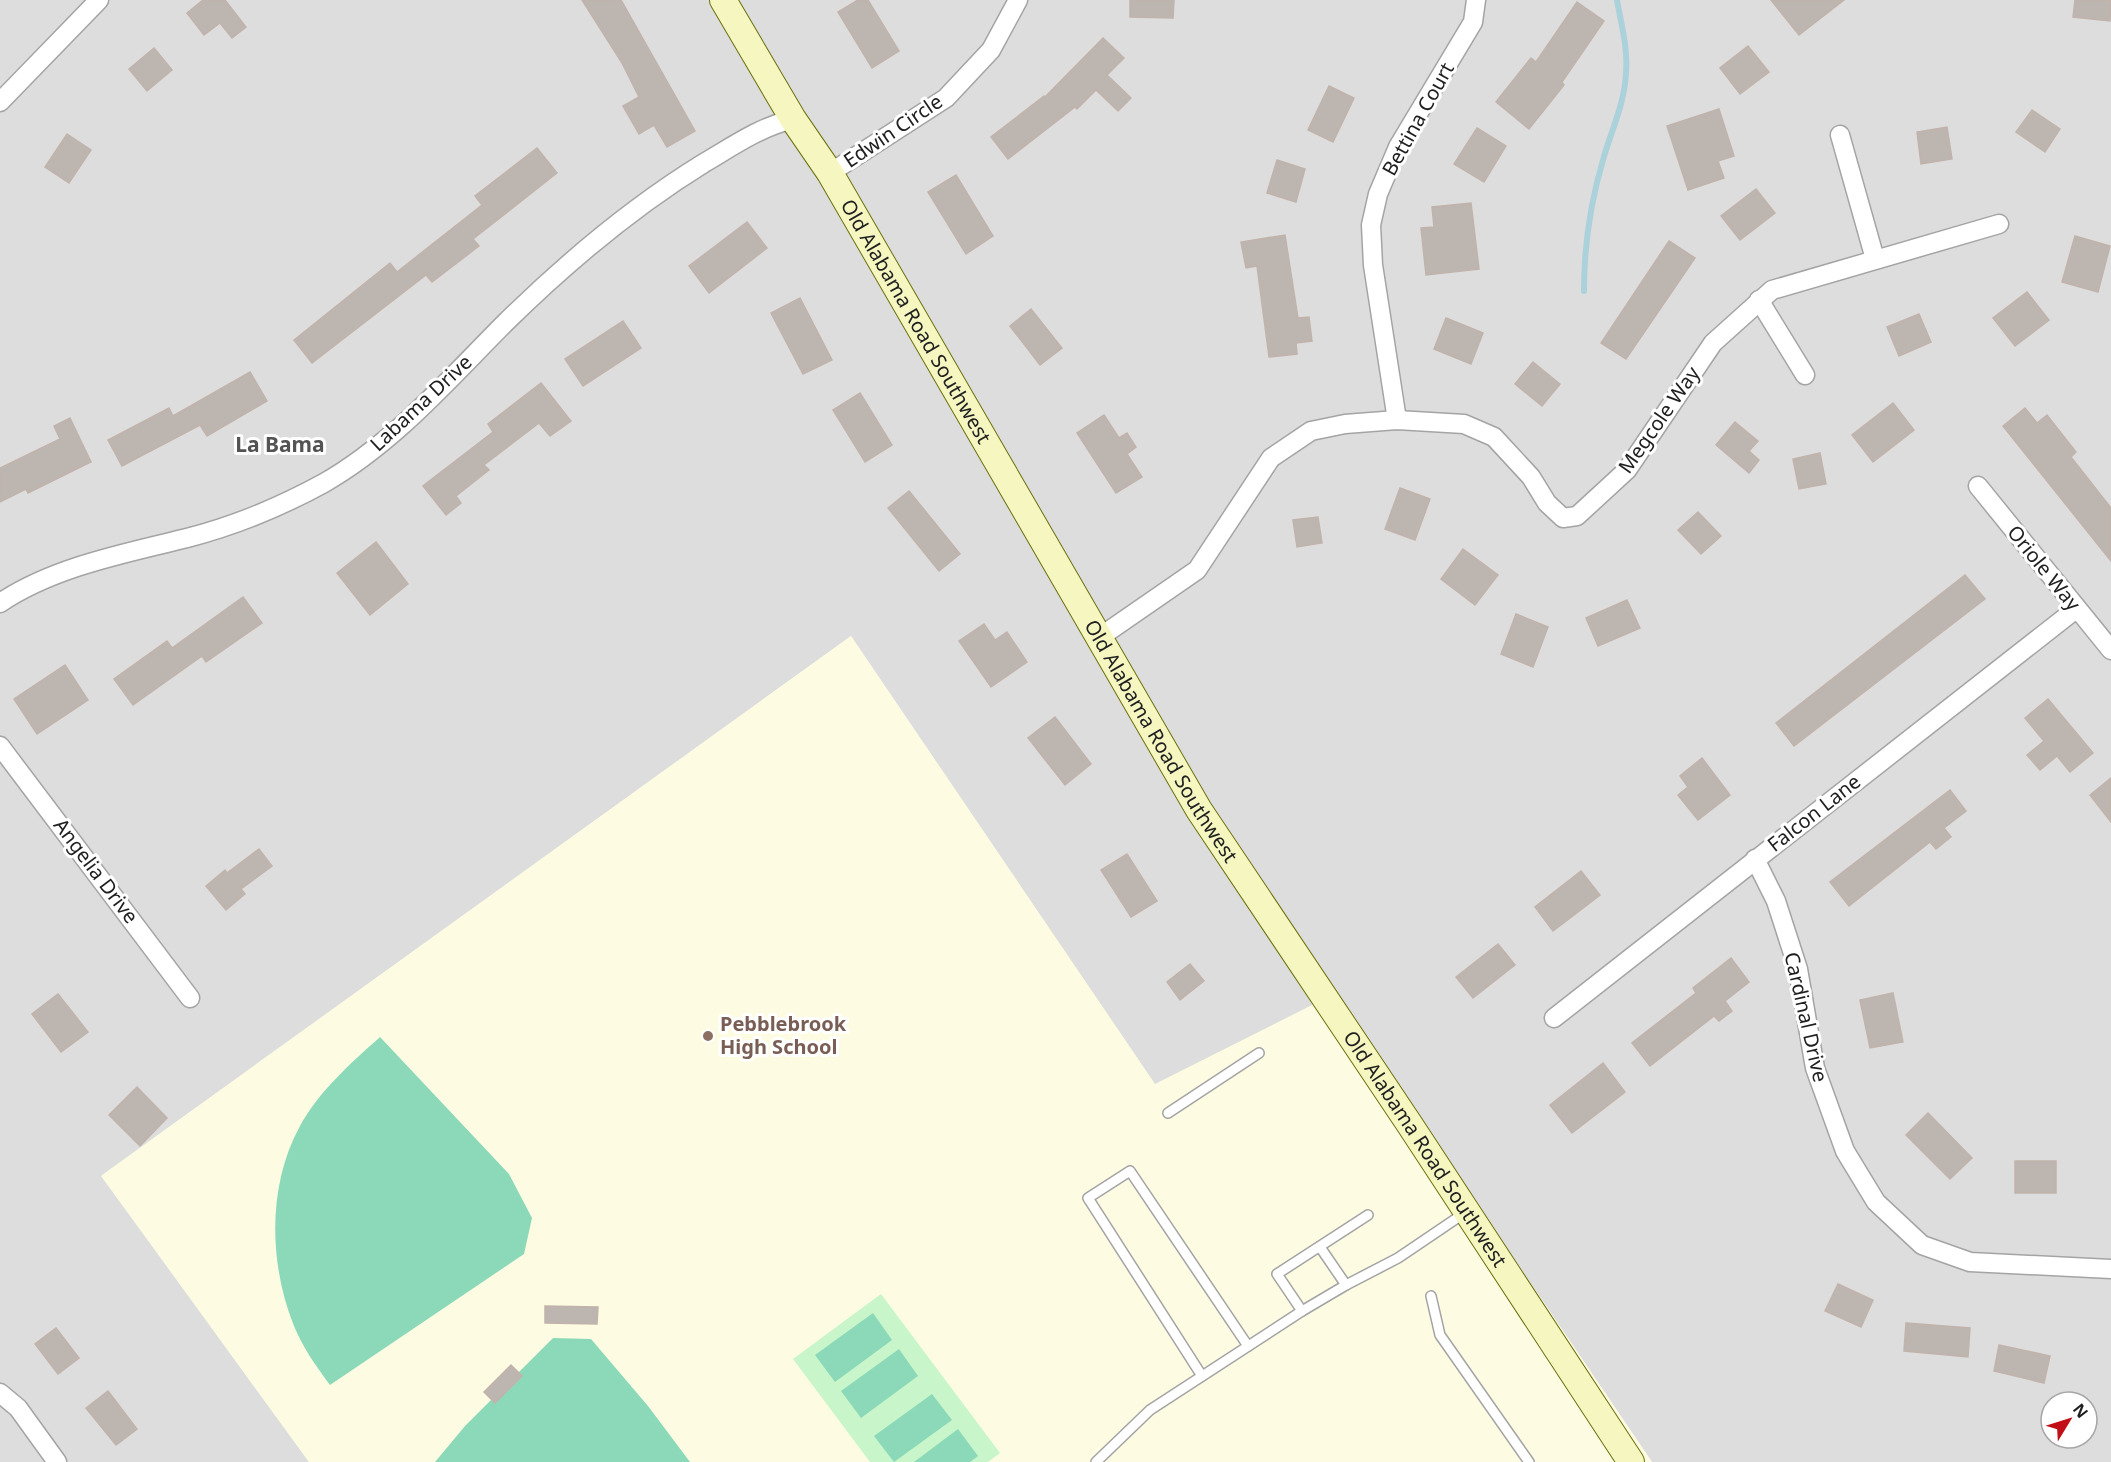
<svg xmlns="http://www.w3.org/2000/svg" width="2111" height="1462" viewBox="0 0 2111 1462" font-family="'Noto Sans',sans-serif">
  <rect width="100%" height="100%" fill="#f0ede7"/>
  <path fill="#dedddd" fill-rule="evenodd" d="M0,0h2111v1462h-459l-317,-468 -180,91 -304,-449 -749,539 207,287h-309zM2051,1402h36v36h-36z"/>
  <path fill="#fdfce3" d="M851,636l304,448 179,-90 318,468h-1343l-208,-286z"/>
  <path fill="#c8f6ca" d="M881,1294l119,159 -12,9h-118l-77,-103z"/>
  <g fill="#8bd9b8">
    <path d="M380,1037l129,137 23,44 -8,36 -194,131c-14,-19 -27,-37 -36,-59 -25,-62 -27,-140 6,-200 19,-35 51,-63 80,-89z"/>
    <path d="M873,1313l19,27 -57,42 -20,-27z"/>
    <path d="M553,1338l38,1 57,67 42,56h-255l30,-36z"/>
    <path d="M899,1349l19,27 -57,42 -20,-27z"/>
    <path d="M932,1394l20,26 -58,42 -20,-26z"/>
    <path d="M958,1429l20,27 -8,6h-56z"/>
  </g>
  <g fill="none" stroke-linecap="round" stroke-linejoin="round">
    <path stroke="#abd2da" stroke-width="6" d="M1584,291c0,-45 6,-87 19,-131 8,-29 22,-57 23,-88 2,-25 -5,-48 -9,-72"/>
  </g>
  <g fill="#bdb6b0" stroke="#c1b3ab" stroke-width="1.5">
    <path d="M203,0h22l21,27 -14,11 -12,-15 -16,12 -17,-22z"/>
    <path d="M582,0h39l74,131 -28,16 -13,-22 -15,9 -16,-28 16,-9 -17,-34z"/>
    <path d="M858,0h10l31,51 -27,17 -34,-56z"/>
    <path d="M1130,0h44l-1,18 -43,-1z"/>
    <path d="M1771,0h73l-45,35z"/>
    <path d="M2075,0h36l-1,21 -37,-4z"/>
    <path d="M1577,2l27,19 -42,61 2,3 -35,44 -33,-27 35,-44 5,4z"/>
    <path d="M1103,38l21,20 -17,17 24,23 -13,13 -22,-21 -19,19 -2,-2 -67,52 -17,-22 53,-41 1,1z"/>
    <path d="M1748,46l21,26 -29,22 -20,-26z"/>
    <path d="M154,48l18,22 -25,21 -18,-22z"/>
    <path d="M1329,86l25,12 -21,44 -25,-12z"/>
    <path d="M1719,109l15,47 -16,5 6,17 -36,12 -21,-64z"/>
    <path d="M2032,110l28,19 -15,23 -29,-20z"/>
    <path d="M1947,127l5,32 -31,5 -4,-32z"/>
    <path d="M1477,128l29,18 -22,36 -30,-18z"/>
    <path d="M67,134l24,16 -22,33 -24,-16z"/>
    <path d="M537,148l20,25 -84,66 6,7 -47,36 -6,-7 -114,88 -18,-23 96,-77 7,9 85,-67 -7,-9z"/>
    <path d="M1277,160l28,9 -9,33 -29,-9z"/>
    <path d="M956,175l37,61 -27,18 -38,-62z"/>
    <path d="M1756,189l19,24 -35,27 -19,-24z"/>
    <path d="M1471,203l8,66 -53,6 -5,-47 13,-1 -2,-20z"/>
    <path d="M747,222l20,26 -58,45 -20,-27z"/>
    <path d="M1285,235l13,83 11,-1 3,24 -16,2 1,11 -28,3 -12,-91 -11,2 -5,-26z"/>
    <path d="M2075,236l35,10 -12,46 -36,-10z"/>
    <path d="M1669,241l26,17 -69,101 -25,-16z"/>
    <path d="M2027,292l22,28 -34,26 -22,-28z"/>
    <path d="M800,298l32,62 -29,14 -32,-61z"/>
    <path d="M1031,309l31,39 -22,17 -30,-39z"/>
    <path d="M1919,314l12,28 -32,14 -12,-29z"/>
    <path d="M1446,318l37,15 -12,31 -37,-15z"/>
    <path d="M623,321l18,27 -58,38 -18,-27z"/>
    <path d="M1533,362l27,22 -18,22 -27,-22z"/>
    <path d="M250,372l17,29 -60,35 -7,-11 -78,41 -14,-26 61,-32 4,8z"/>
    <path d="M541,383l30,38 -21,15 -11,-13 -55,42 5,5 -33,26 5,7 -15,12 -23,-29 70,-54 -5,-8z"/>
    <path d="M860,393l32,52 -27,17 -32,-52z"/>
    <path d="M1893,403l21,27 -41,32 -21,-27z"/>
    <path d="M2025,408l12,15 10,-8 29,37 -5,5 40,51v53l-108,-135z"/>
    <path d="M1104,415l15,23 8,-5 9,14 -9,7 15,23 -26,16 -39,-60z"/>
    <path d="M70,418l21,44 -63,31 -2,-4 -26,13v-34l60,-29 -6,-13z"/>
    <path d="M1735,422l23,19 -9,10 10,9 -10,13 -33,-28z"/>
    <path d="M1820,453l6,31 -27,5 -6,-30z"/>
    <path d="M1400,488l30,11 -15,41 -30,-11z"/>
    <path d="M909,491l51,63 -21,17 -51,-63z"/>
    <path d="M1698,512l23,24 -20,18 -23,-24z"/>
    <path d="M1318,517l4,26 -25,4 -4,-27z"/>
    <path d="M376,542l32,42 -38,31 -33,-42z"/>
    <path d="M1463,549l35,26 -23,30 -34,-26z"/>
    <path d="M1965,575l20,24 -191,147 -18,-23z"/>
    <path d="M243,597l19,26 -56,39 -4,-6 -69,49 -19,-26 53,-38 5,7z"/>
    <path d="M1627,600l13,28 -42,18 -12,-28z"/>
    <path d="M1516,614l32,13 -15,40 -32,-13z"/>
    <path d="M984,624l11,16 12,-8 20,30 -36,25 -32,-46z"/>
    <path d="M65,665l23,35 -51,34 -23,-35z"/>
    <path d="M2048,699l45,54 -23,19 -13,-16 -17,14 -13,-15 17,-14 -19,-23z"/>
    <path d="M1055,717l36,47 -26,21 -37,-47z"/>
    <path d="M1702,758l28,37 -32,25 -20,-25 10,-8 -8,-11z"/>
    <path d="M2111,778v44l-21,-27z"/>
    <path d="M1950,790l16,21 -22,17 7,9 -15,12 -6,-7 -81,64 -19,-24z"/>
    <path d="M259,849l13,17 -31,23 4,5 -19,16 -20,-24 19,-16 2,3z"/>
    <path d="M1127,854l30,47 -26,16 -30,-47z"/>
    <path d="M1581,871l19,24 -47,36 -18,-24z"/>
    <path d="M1498,944l17,21 -42,33 -17,-21z"/>
    <path d="M1731,958l18,24 -24,19 7,10 -13,10 -5,-5 -64,50 -18,-23 64,-50 -3,-5z"/>
    <path d="M1190,964l14,17 -24,19 -13,-18z"/>
    <path d="M1893,993l10,49 -33,6 -10,-48z"/>
    <path d="M58,994l30,38 -27,20 -29,-38z"/>
    <path d="M1603,1063l22,29 -53,41 -22,-28z"/>
    <path d="M137,1087l30,31 -27,28 -31,-31z"/>
    <path d="M1928,1113l44,45 -22,21 -44,-44z"/>
    <rect x="2015" y="1161" width="41" height="32"/>
    <path d="M1838,1284l35,16 -12,27 -36,-16z"/>
    <path d="M545,1306l53,1 -1,17 -52,-1z"/>
    <path d="M1906,1323l64,5 -2,29 -64,-6z"/>
    <path d="M56,1328l23,30 -21,16 -23,-30z"/>
    <path d="M1999,1345l51,11 -6,27 -50,-12z"/>
    <path d="M511,1365l11,11 -27,27 -11,-11z"/>
    <path d="M108,1391l29,38 -21,16 -30,-37z"/>
  </g>
  <g fill="none" stroke-linecap="round" stroke-linejoin="round">
    <defs>
      <g id="lane">
        <path d="M1168,1113l91,-60"/>
        <path d="M1320,1247l26,38"/>
        <path d="M1431,1296l9,39 89,127"/>
        <path d="M1302,1311l-25,-37 91,-59"/>
        <path d="M1202,1376l-114,-178 42,-27 118,175"/>
        <path d="M1096,1462l54,-52 152,-99 44,-26 52,-27 68,-46"/>
      </g>
      <g id="street">
        <path d="M0,102l99,-102"/>
        <path d="M1840,135l35,124"/>
        <path d="M830,173l116,-75 45,-48 27,-50"/>
        <path d="M1759,300l46,75"/>
        <path d="M1397,420l-24,-155 -2,-40 7,-31 20,-47 75,-125 3,-22"/>
        <path d="M1978,486l133,164"/>
        <path d="M0,603c53,-36 126,-50 187,-65 47,-12 95,-32 137,-55 70,-40 125,-104 181,-160 61,-60 126,-115 199,-160 29,-17 56,-36 89,-44"/>
        <path d="M1100,637l97,-67 74,-112 40,-27 34,-7 52,-4 67,4 30,13 37,40 16,26 16,15 14,-2 50,-46 86,-127 59,-53 227,-66"/>
        <path d="M0,746l190,252"/>
        <path d="M1755,859l21,42 22,68 17,99 30,83 31,51 46,43 48,17 141,7"/>
        <path d="M1554,1018l522,-409"/>
        <path d="M0,1393l18,15 39,54"/>
      </g>
      <g id="secondary">
        <path id="s1" d="M723,0l70,119 37,54 369,637 211,315 221,337"/>
      </g>
    </defs>
    <use href="#lane" stroke="#a4a4a4" stroke-width="12"/>
    <use href="#street" stroke="#a4a4a4" stroke-width="21"/>
    <use href="#secondary" stroke="#6b720d" stroke-width="28"/>
    <use href="#lane" stroke="#fff" stroke-width="9"/>
    <use href="#street" stroke="#fff" stroke-width="18"/>
    <use href="#secondary" stroke="#f5f6c0" stroke-width="26"/>
  </g>
  <circle fill="#8d6e63" stroke="#fff" stroke-width="2" cx="708" cy="1036" r="6"/>
  <g text-anchor="middle" stroke-width="6" stroke-linejoin="round" paint-order="stroke">
    <g font-size="20" fill="#202020" stroke="#fff">
      <text transform="translate(1418 119) rotate(-61)" y="7">Bettina Court</text>
      <text transform="translate(893 131) rotate(-34)" y="7">Edwin Circle</text>
      <text dy="7" stroke="none"><textPath href="#s1" startOffset="375">Old Alabama Road Southwest</textPath></text>
      <text transform="translate(421 403) rotate(-43)" y="7">Labama Drive</text>
      <text transform="translate(1659 420) rotate(-55)" y="7">Megcole Way</text>
      <text transform="translate(2044 568) rotate(51)" y="7">Oriole Way</text>
      <text dy="7" stroke="none"><textPath href="#s1" startOffset="861">Old Alabama Road Southwest</textPath></text>
      <text transform="translate(1814 813) rotate(-38)" y="7">Falcon Lane</text>
      <text transform="translate(96 871) rotate(53)" y="7">Angelia Drive</text>
      <text transform="translate(1806 1017) rotate(77)" y="7">Cardinal Drive</text>
      <text dy="7" stroke="none"><textPath href="#s1" startOffset="1347">Old Alabama Road Southwest</textPath></text>
    </g>
    <g font-size="20" font-weight="bold" fill="#785e54" stroke="#fff" text-anchor="start">
      <text x="720" y="1031">Pebblebrook<tspan x="720" dy="23">High School</tspan></text>
    </g>
    <g font-size="21" font-weight="bold" fill="#535353" stroke="#fff">
      <text x="280" y="452">La Bama</text>
    </g>
  </g>
  <g transform="translate(2069 1420) rotate(52)"><circle r="28" fill="#ffffff" stroke="#a6a6a6" stroke-width="1.5"/>
  <path d="M0-4.5L10 22L0 15L-10 22Z" fill="#c20e16"/>
  <text y="-9" font-size="16" font-weight="bold" text-anchor="middle" fill="#202020">N</text>
  </g>
</svg>
